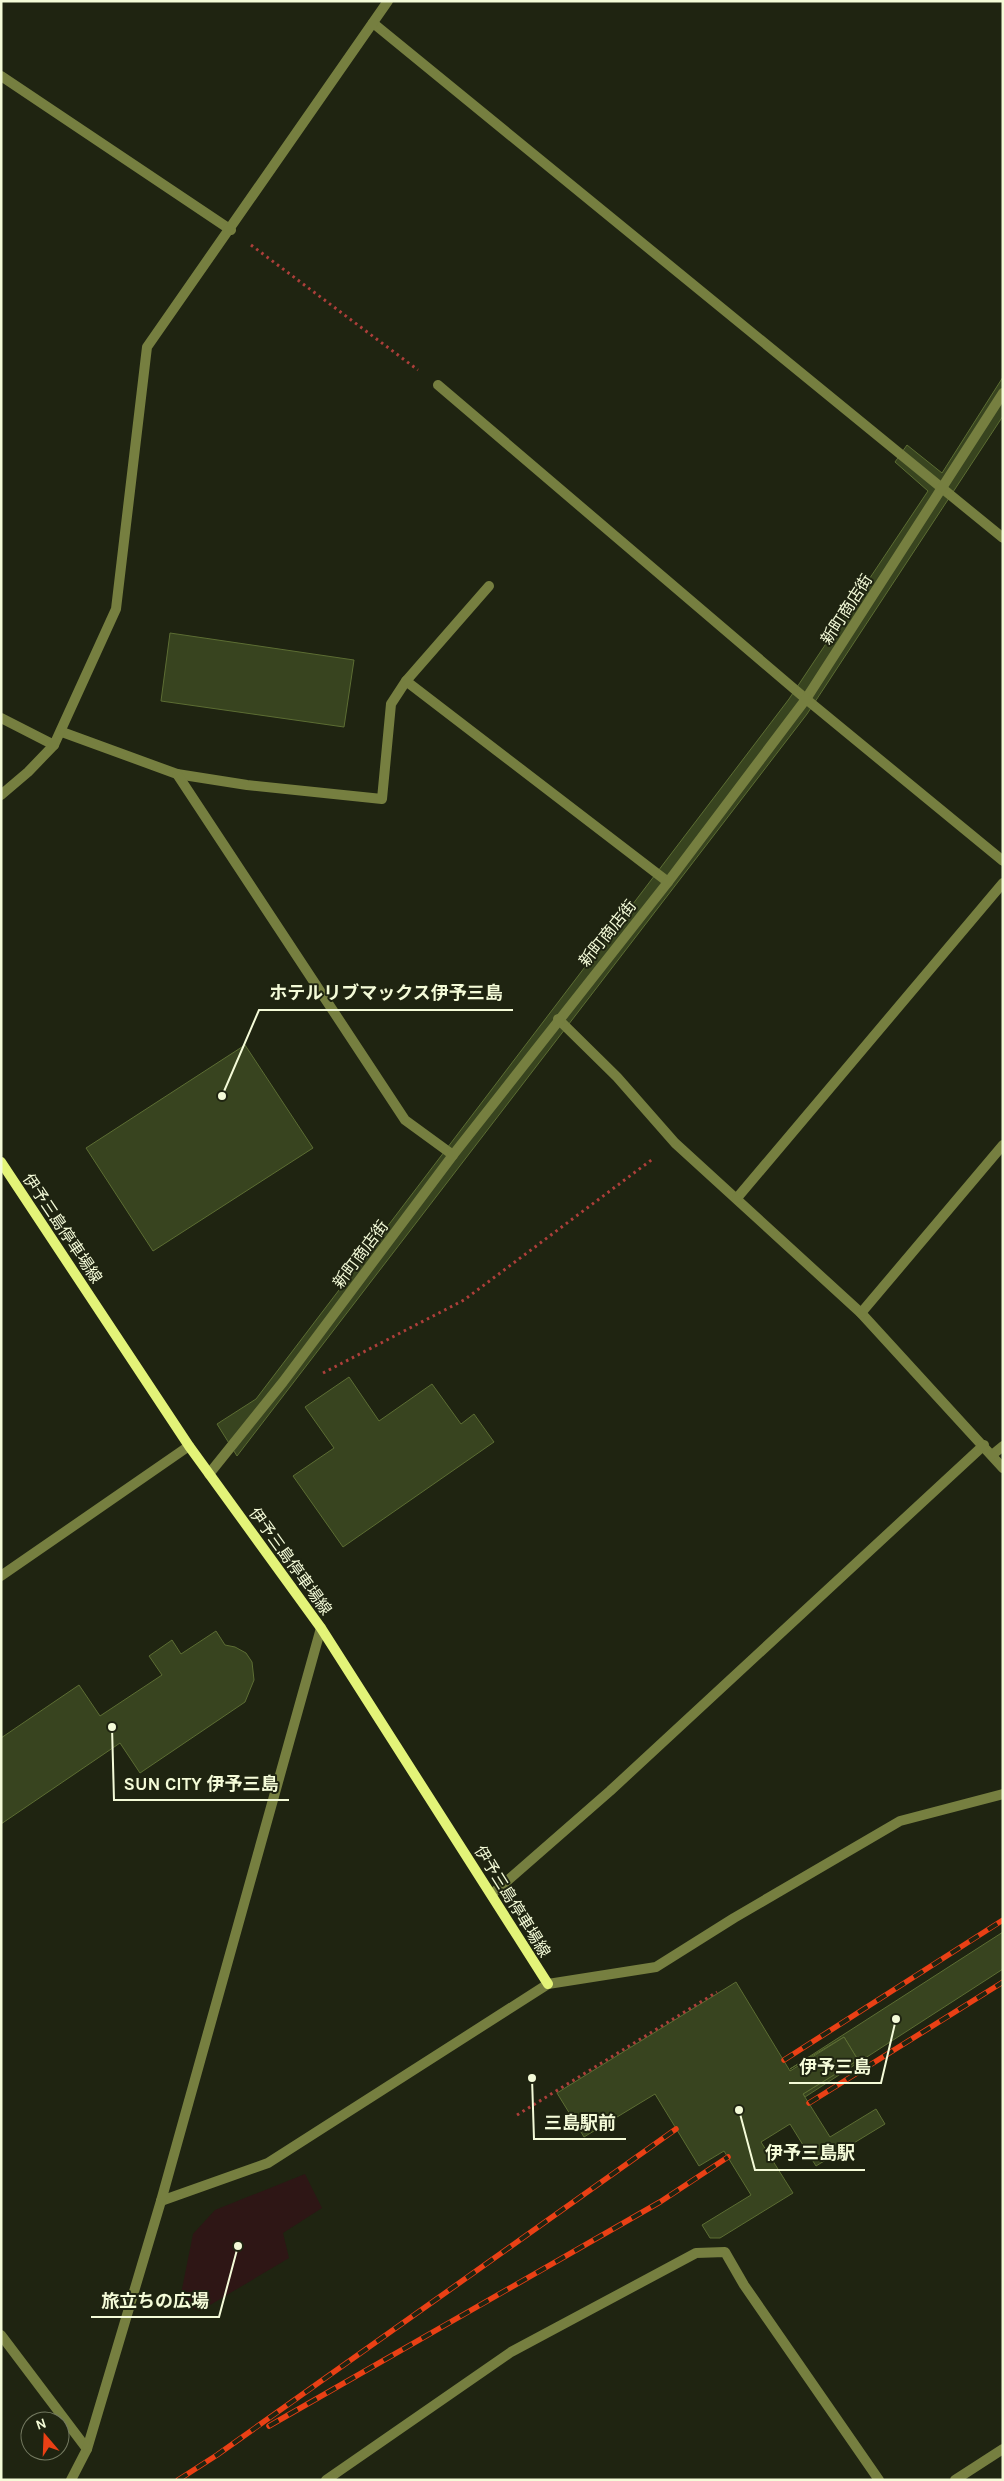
<svg xmlns="http://www.w3.org/2000/svg" width="1004" height="2481" viewBox="0 0 1004 2481" font-family="Karla,'Noto Sans JP',sans-serif">
  <rect width="100%" height="100%" fill="#1f2411"/>
  <path fill="#2e1615" d="M305,2174l17,34 -39,25 6,25 -89,53 -21,-7 14,-70 22,-24z"/>
  <g fill="#38441f" stroke="#5c6d33">
    <path d="M1003,377v39l-196,298 -570,742 -20,-32 39,-25 533,-700 139,-208 -33,-29 12,-17 35,28z"/>
    <path d="M170,633l184,27 -10,67 -183,-26z"/>
    <path d="M245,1045l68,103 -160,103 -67,-103z"/>
    <path d="M349,1377l30,44 53,-37 29,40 13,-10 20,28 -151,105 -50,-71 41,-28 -29,-41z"/>
    <path d="M216,1631l9,14 10,2 11,6 6,9 2,18 -9,22 -105,71 -20,-30 -119,81v-86l78,-53 21,31 62,-41 -13,-19 23,-16 9,14z"/>
    <path d="M1003,1932v37l-198,128 -2,-3 55,-34 -14,-23 -54,32z"/>
    <path d="M736,1982l54,89 54,-34 14,23 -55,34 27,43 46,-28 9,15 -69,42 -26,-42 -29,18 32,51 -73,45h-10l-8,-13 49,-30 -27,-44 -25,15 -44,-72 -71,43 -27,-44z"/>
  </g>
  <g fill="none" stroke-linecap="round" stroke-linejoin="round">
    <g stroke="#ad3f3a" stroke-width="3" stroke-dasharray="2.5 4" stroke-linecap="butt">
      <path d="M251,245l167,125"/>
      <path d="M323,1373l141,-73 190,-142"/>
      <path d="M517,2115l200,-123"/>
    </g>
    <g stroke="#767f40" stroke-width="10">
      <path d="M406,681l262,201"/>
      <path d="M1,718l53,27"/>
      <path d="M62,732l115,42 70,11 135,14 9,-95 15,-23 83,-95"/>
      <path d="M177,774l228,346 48,35"/>
    </g>
    <g stroke="#767f40" stroke-width="10">
      <path d="M373,23l630,515"/>
      <path d="M1,76l230,154"/>
      <path d="M438,385l368,314 197,162"/>
      <path d="M1,795l27,-23 26,-27 62,-136 31,-262 241,-346"/>
      <path d="M558,1019l59,58 58,66 186,170 142,155"/>
      <path d="M737,1198l266,-315"/>
      <path d="M861,1313l142,-168"/>
      <path d="M992,1455l11,-9"/>
      <path d="M209,1474l74,-92 170,-227 215,-273 138,-183 197,-306"/>
      <path d="M1,1576l188,-130"/>
      <path d="M492,1894l118,-103 374,-346"/>
      <path d="M161,2201l107,-38 280,-179 108,-17 78,-49 166,-97 103,-27"/>
      <path d="M1,2335l86,114"/>
      <path d="M71,2480l16,-31 74,-248 160,-573"/>
      <path d="M326,2480l185,-128 185,-99 29,-1 19,33 135,195"/>
      <path d="M955,2480l48,-31"/>
    </g>
    <path stroke="#e3f378" stroke-width="10" d="M1,1162l188,284 132,182 227,356"/>
    <defs>
      <g id="rail">
        <path d="M784,2060l219,-140"/>
        <path d="M809,2103l194,-121"/>
        <path d="M269,2426l391,-224 68,-45"/>
        <path d="M178,2480l39,-25 459,-326"/>
      </g>
    </defs>
    <use href="#rail" stroke="#ea4015" stroke-width="5.5"/>
    <use href="#rail" stroke="#1f2411" stroke-width="4" stroke-dasharray="11" stroke-linecap="butt"/>
  </g>
  <g text-anchor="middle" stroke-width="4" stroke-linejoin="round" paint-order="stroke">
    <g font-size="16" fill="#f4fbd8" stroke="#1f2411">
      <text transform="translate(846 609) rotate(-57)" y="6">新町商店街</text>
      <text transform="translate(607 933) rotate(-51)" y="6">新町商店街</text>
      <text transform="translate(63 1228) rotate(56)" y="6">伊予三島停車場線</text>
      <text transform="translate(360 1254) rotate(-53)" y="6">新町商店街</text>
      <text transform="translate(291 1561) rotate(54)" y="6">伊予三島停車場線</text>
      <text transform="translate(513 1901) rotate(58)" y="6">伊予三島停車場線</text>
    </g>
  </g>
  <path fill="none" stroke="#f4fbd8" stroke-width="2" d="M222 1096L259 1010H513M112 1727L114 1800H289M896 2019L881 2083H789M532 2078L534 2139H626M739 2110L755 2170H865M238 2246L219 2317H91"/>
  <g fill="#f4fbd8" stroke="#1f2411" stroke-width="2">
    <circle cx="222" cy="1096" r="5"/>
    <circle cx="112" cy="1727" r="5"/>
    <circle cx="896" cy="2019" r="5"/>
    <circle cx="532" cy="2078" r="5"/>
    <circle cx="739" cy="2110" r="5"/>
    <circle cx="238" cy="2246" r="5"/>
  </g>
  <g font-size="18" text-anchor="middle" font-weight="bold" fill="#f4fbd8" stroke="#1f2411" stroke-width="4" stroke-linejoin="round" paint-order="stroke">
    <text x="386" y="999">ホテルリブマックス伊予三島</text>
    <text x="201" y="1790">SUN CITY 伊予三島</text>
    <text x="835" y="2073">伊予三島</text>
    <text x="580" y="2129">三島駅前</text>
    <text x="810" y="2159">伊予三島駅</text>
    <text x="155" y="2307">旅立ちの広場</text>
  </g>
  <rect width="1004" height="2481" fill="none" stroke="#f4fbd8" stroke-width="5"/>
  <g transform="translate(45 2436) rotate(341)"><circle r="24" fill="#1f2411" stroke="#747a61"/>
  <path d="M0-4L9 19L0 12L-9 19Z" fill="#ea4015"/>
  <text y="-8" font-size="14" font-weight="bold" text-anchor="middle" fill="#f4fbd8">N</text>
  </g>
</svg>
